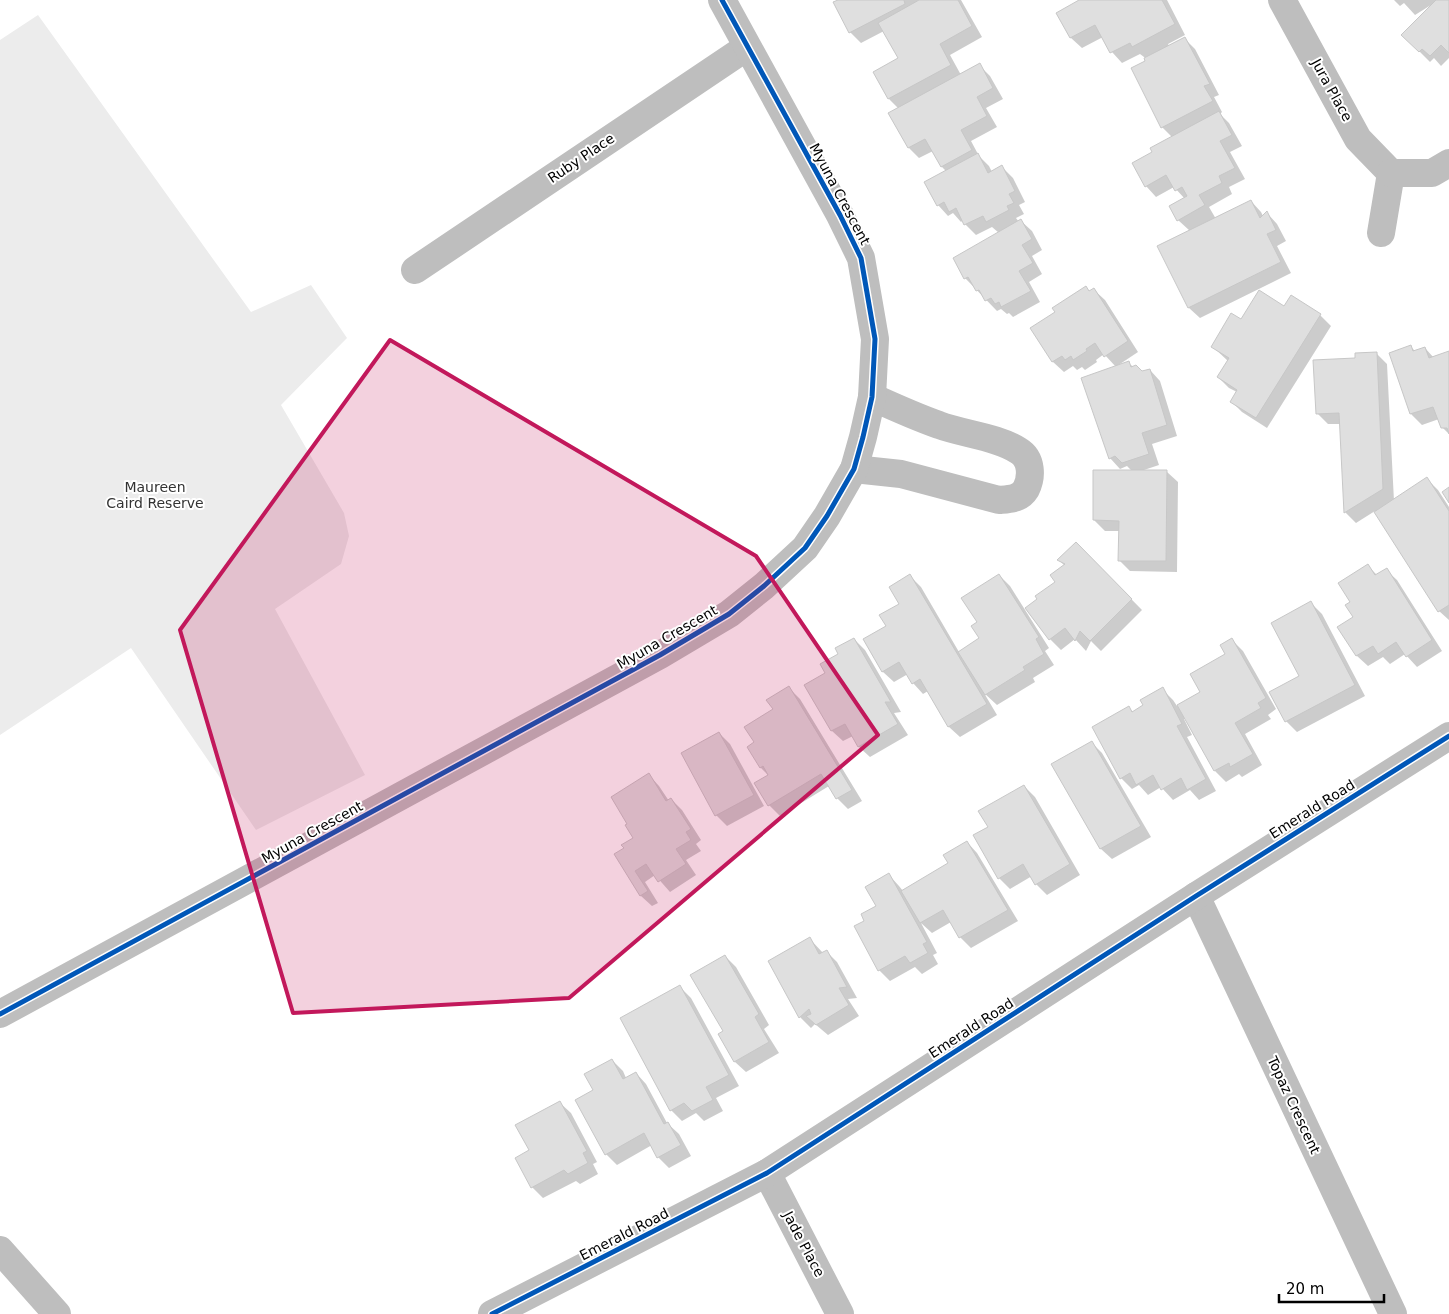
<svg xmlns="http://www.w3.org/2000/svg" width="1449" height="1314" viewBox="0 0 1449 1314" font-family="'DejaVu Sans',sans-serif">
  <rect width="100%" height="100%" fill="#fff"/>
  <path fill="#ececec" d="M38,15l213,297 60,-27 36,53 -66,67 63,108 5,23 -8,28 -66,45 90,166 -109,55 -125,-182 -131,87v-695z"/>
  <g fill="#0003">
    <path d="M841,0h77l1,1 3,-1h39l21,37 -32,18 11,20 18,-10 11,11 13,23 -17,9 11,19 -26,14 8,15 10,10 3,6 10,-5 11,11 12,24 -6,3 5,9 -8,4 3,4 2,-1 11,10 10,19 -10,6 10,18 -13,8 11,20 -27,15 -4,-4 -2,1 -6,-5 -4,2 -32,-33 -11,-19 45,-26 -7,-6 -16,8 -11,-11 -2,-4 -2,2 -8,-9 -5,3 -10,-11 9,-33 -5,-5 -9,-16 -14,7 -10,-10 -10,-39 -10,-10 -14,-27 24,-14 -15,-27 -23,12 -11,-11z"/>
    <path d="M1082,0h85l18,35 -17,9 1,2 15,-8 11,11 24,46 -5,2 8,15 -2,2 9,9 13,23 -12,6 15,27 -16,8 3,7 -23,13 7,12 35,-18 10,11 2,4 4,-3 10,11 9,17 -9,5 14,27 -91,45 -11,-10 -30,-61 31,-16 -12,-11 7,-21 -11,-12 -18,10 -10,-11 8,-34 18,-15 -10,-10 -15,-66 -2,-4h-1l-4,-3 -18,9 -10,-11 -9,-15 -21,11 -11,-10 -14,-25z"/>
    <path d="M1394,0h55v58l-8,8 -7,-8 -4,4 -27,-27 28,-30 -16,10 -11,-12 -4,3z"/>
    <path d="M1086,288l4,4 4,-2 11,10 33,52 -21,14 11,-3 13,9 9,-2 10,11 17,55 -25,8 7,21 -18,6 26,1 11,10 -1,90 -47,-1 -11,-11 1,-29h-15l-11,-11 38,-49 -5,-5 -7,3 -10,-11 6,-91 -12,-13 -8,6 1,2 -12,8 -3,-3 -5,3 -4,-4 -9,6 -11,-10 -21,-34 24,-16z"/>
    <path d="M1284,308l36,7 11,11 -64,102 -25,-16 -10,-10 5,-10 -8,-4 -11,-11 10,-16 -15,-14 28,-26z"/>
    <path d="M1411,347l4,4 10,-3 9,10 15,-6v82l-7,-7 -3,-8 -17,6 -11,-11z"/>
    <path d="M1376,353l11,11 7,137 33,-22 11,11 11,17v113l-10,-9 -64,-100 -19,12 -11,-11 -4,-88h-13l-11,-11 39,-54z"/>
    <path d="M1076,543l66,67 -41,41 -10,-10 -5,10 -11,-12 -14,11 -11,-11 -11,-40 18,-17 8,-16 -6,-6z"/>
    <path d="M1368,566l9,9 9,-5 11,10 45,71 -25,16 -12,-13 -15,10 -7,-7 -15,9 -11,-10 -18,-29 16,-10 -3,-15z"/>
    <path d="M999,575l11,11 39,62 -4,3 9,14 -21,13 2,4 -38,23 -13,-12 13,22 -37,22 -11,-10 -21,-36 -5,3 -10,-11 -5,-9 -14,8 -11,-10 -19,-32 24,-14 12,-22 10,-28 11,11 38,65 22,-14 -2,-15z"/>
    <path d="M1311,603l11,11 43,82 -68,36 -11,-11 15,-45z"/>
    <path d="M854,639l11,11 36,62 -7,1 14,22 -38,22 -11,-10 -6,-11 -10,5 -11,-10 -26,-46 21,-12 12,-19z"/>
    <path d="M1232,640l11,11 33,58 -8,6 3,4 -26,15 17,31 -20,12 -3,-3 -13,8 -11,-11 -29,-53 -2,1 8,16 -5,2 29,54 -17,9 -9,-10 -17,10 -12,-13 -13,8 -9,-10 -7,4 -11,-11 8,-70 4,4 12,-6 17,-17 11,11 4,6 25,-14 25,-37z"/>
    <path d="M789,688l11,11 62,102 -14,8 -11,-11 -8,-12 -49,30 -11,-11v-29l-8,-8 -12,-21 6,-4 19,-33z"/>
    <path d="M719,733l11,11 34,62 -37,20 -11,-11z"/>
    <path d="M1091,742l11,11 49,84 -39,22 -11,-10 -48,-85z"/>
    <path d="M649,775l10,11 10,15 2,-2 11,11 19,30 -5,4 5,7 -15,9 10,15 -26,17 -15,-17 -10,7 13,21 -6,3 -11,-10 -25,-41 10,-6 8,-10z"/>
    <path d="M1024,786l11,11 45,78 -33,20 -11,-11 -4,-8 -22,13 -11,-11 -10,-51z"/>
    <path d="M967,842l10,11 41,68 -47,27 -11,-11 -9,-15 -19,11 -11,-10 16,30 -4,2 5,9 -16,10 -7,-7 -25,14 -11,-11 -13,-49 11,-15 12,-31 10,11 4,5 47,-27z"/>
    <path d="M810,939l13,14 3,-2 11,11 20,36 -9,1 11,17 -31,19 -13,-11 -4,4 -11,-11 -31,-56z"/>
    <path d="M725,956l11,11 33,58 -5,4 15,24 -33,19 -11,-10 -15,-28 4,-2z"/>
    <path d="M680,987l11,11 48,88 -23,12 7,13 -19,10 -8,-8 -14,8 -11,-11z"/>
    <path d="M612,1060l11,11 3,7 10,-5 10,11 21,39 12,11 12,22 -22,12 -11,-11 -6,-12 -35,20 -11,-11 -12,-63z"/>
    <path d="M560,1103l11,10 26,49 -4,2 5,10 -18,10 -4,-3 -33,17 -11,-11 -1,-36z"/>
  </g>
  <g fill="#dfdfdf" stroke="#c7c7c7">
    <path d="M838,0h66l1,4 -56,29 -16,-31z"/>
    <path d="M919,0h39l14,26 -32,18 11,21 -63,34 -15,-27 25,-14 -20,-35z"/>
    <path d="M1079,0h83l13,24 -43,23 -2,-4 -20,10 -15,-28 -25,13 -14,-25z"/>
    <path d="M1436,0h13v53l-8,-8 -11,11 -8,-7 -3,3 -18,-17z"/>
    <path d="M1185,37l25,47 -6,2 9,15 -52,27 -30,-60 14,-7 -1,-3z"/>
    <path d="M980,63l13,25 -16,9 10,19 -26,14 11,20 -31,17 -16,-28 -17,9 -20,-35z"/>
    <path d="M1219,111l13,24 -12,6 15,27 -16,8 3,7 -23,12 6,10 -28,16 -8,-15 18,-10 -5,-9 -7,4 -9,-16 -21,12 -13,-24 20,-11 -2,-4z"/>
    <path d="M978,153l10,20 14,-8 13,26 -6,3 5,9 -7,3 2,4 -23,12 -3,-6 -19,9 -8,-17 -7,4 -5,-10 -7,4 -13,-24z"/>
    <path d="M1251,200l9,18 7,-7 9,19 -9,4 14,28 -93,46 -31,-62z"/>
    <path d="M1021,219l11,20 -10,6 11,18 -14,8 12,20 -30,16 -2,-5 -4,2 -4,-6 -6,3 -6,-11 -3,1 -8,-14 -4,2 -11,-21z"/>
    <path d="M1086,286l3,5 5,-3 34,53 -24,16 -9,-14 -9,6 1,2 -14,9 -2,-4 -6,4 -3,-4 -10,6 -22,-34 25,-16 -3,-4z"/>
    <path d="M1259,290l25,16 7,-11 30,19 -65,104 -26,-16 7,-12 -20,-13 12,-19 -18,-11 20,-34 10,6z"/>
    <path d="M1411,345l2,6 12,-4 4,11 20,-7v83l-2,-6h-6l-8,-21 -23,7 -21,-61z"/>
    <path d="M1377,352l6,137 -39,24 -5,-100 -23,1 -3,-54 42,-2v-5z"/>
    <path d="M1129,361l2,6 5,-2 6,6 8,-2 17,56 -25,8 7,21 -27,9 -7,-7 -6,3 -28,-81z"/>
    <path d="M1093,470h74l-1,91h-48l1,-40 -26,-1z"/>
    <path d="M1427,477l22,34v94l-11,7 -64,-100z"/>
    <path d="M1449,487v16l-7,-11z"/>
    <path d="M1076,542l56,57 -42,42 -10,-10 -5,10 -10,-13 -16,12 -24,-32 12,-9 -2,-3 20,-14 -5,-7 15,-11 -8,-4z"/>
    <path d="M1368,564l7,11 12,-7 45,72 -26,17 -10,-15 -18,12 -5,-8 -17,10 -19,-29 16,-10 -8,-12 5,-3 -12,-19z"/>
    <path d="M910,574l77,130 -39,23 -28,-48 -8,5 -13,-22 -17,10 -19,-33 23,-13 -7,-11 20,-11 -10,-17z"/>
    <path d="M999,574l40,63 -3,2 8,15 -21,13 2,3 -40,25 -27,-43 21,-14 -8,-12 6,-4 -16,-24z"/>
    <path d="M1311,601l44,84 -70,37 -16,-30 30,-16 -28,-53z"/>
    <path d="M854,638l37,64h-6l13,22 -40,23 -13,-23 -14,7 -27,-46 21,-12 -5,-9 18,-10 -3,-6z"/>
    <path d="M1232,638l34,60 -8,5 3,5 -26,15 18,31 -23,13 -1,-4 -15,8 -37,-66 23,-13 -10,-18 35,-20 -5,-9z"/>
    <path d="M789,686l63,104 -16,9 -15,-25 -53,32 -14,-23 14,-8 -5,-9 -3,2 -13,-21 7,-5 -10,-15 29,-18 -7,-9z"/>
    <path d="M1163,687l19,37 -5,2 29,53 -19,11 -6,-12 -20,12 -8,-15 -17,10 -6,-12 -10,6 -28,-52 37,-21 3,6 11,-7 -3,-5z"/>
    <path d="M719,732l35,63 -39,21 -34,-63z"/>
    <path d="M1092,741l49,85 -41,23 -49,-85z"/>
    <path d="M649,773l17,28 5,-3 20,31 -5,3 5,8 -15,9 10,15 -28,18 -12,-18 -11,7 13,20 -8,5 -26,-42 10,-6 -3,-3 12,-7 -8,-13 2,-1 -16,-27z"/>
    <path d="M1024,785l46,79 -35,21 -12,-21 -25,15 -25,-44 15,-8 -10,-16z"/>
    <path d="M967,841l41,69 -49,28 -16,-28 -23,13 -19,-32 47,-28 -5,-8z"/>
    <path d="M889,873l38,69 -4,2 5,9 -18,10 -5,-7 -27,15 -24,-45 10,-5 -3,-7 15,-8 -11,-19z"/>
    <path d="M810,937l9,17 8,-4 20,37 -8,1 10,17 -33,20 -10,-9 5,-2 -2,-5 -10,9 -31,-57z"/>
    <path d="M725,955l34,59 -4,3 14,25 -35,20 -16,-28 5,-3 -33,-56z"/>
    <path d="M680,985l49,90 -23,12 7,13 -21,11 -8,-8 -14,8 -50,-93z"/>
    <path d="M612,1059l11,20 13,-7 28,52 4,-2 13,23 -24,13 -13,-25 -39,22 -30,-55 18,-10 -9,-16z"/>
    <path d="M560,1101l27,50 -4,2 5,10 -20,11 -4,-4 -33,18 -16,-30 14,-8 -14,-25z"/>
  </g>
  <g fill="none" stroke-linecap="round" stroke-linejoin="round">
    <g stroke="#bebebe" stroke-width="28">
      <path d="M1282,0l76,139 33,34 -10,60"/>
      <path d="M1391,173h41l17,-10"/>
      <path d="M415,270l332,-223"/>
      <path d="M854,469l47,5 98,26c11,-1 21,-1 27,-11 6,-12 6,-30 -7,-38 -21,-14 -56,-17 -80,-26 -23,-8 -45,-18 -67,-28"/>
      <path d="M1196,896l197,418"/>
      <path d="M0,1014l660,-359 69,-41 35,-28 41,-38 22,-32 27,-47 9,-32 9,-40 3,-58 -14,-81 -21,-43 -118,-215"/>
      <path d="M767,1173l73,141"/>
      <path d="M0,1250l57,64"/>
      <path d="M492,1314l275,-141 429,-277 253,-160"/>
    </g>
    <defs>
      <g id="cycleway">
        <path d="M0,1014l660,-359 69,-41 35,-28 41,-38 22,-32 27,-47 9,-32 9,-40 3,-58 -14,-81 -21,-43 -118,-215"/>
        <path d="M492,1314l275,-141 429,-277 253,-160"/>
      </g>
    </defs>
    <use href="#cycleway" stroke="#fff" stroke-width="8"/>
    <use href="#cycleway" stroke="#0057b8" stroke-width="5"/>
  </g>
  <path fill="#c2185b" fill-opacity="0.2" stroke="#c2185b" stroke-width="4" stroke-linejoin="round" d="M390,340l366,216 122,179 -309,263 -276,15 -113,-383z"/>
  <g text-anchor="middle" stroke-width="4" stroke-linejoin="round" paint-order="stroke">
    <g font-size="14" fill="#000" stroke="#fff">
      <text transform="translate(1332 90) rotate(61)" y="5">Jura Place</text>
      <text transform="translate(581 158) rotate(-34)" y="5">Ruby Place</text>
      <text transform="translate(840 194) rotate(62)" y="5">Myuna Crescent</text>
      <text transform="translate(667 637) rotate(-30)" y="5">Myuna Crescent</text>
      <text transform="translate(1312 809) rotate(-32)" y="5">Emerald Road</text>
      <text transform="translate(312 832) rotate(-29)" y="5">Myuna Crescent</text>
      <text transform="translate(971 1028) rotate(-33)" y="5">Emerald Road</text>
      <text transform="translate(1294 1105) rotate(65)" y="5">Topaz Crescent</text>
      <text transform="translate(624 1234) rotate(-27)" y="5">Emerald Road</text>
      <text transform="translate(804 1244) rotate(62)" y="5">Jade Place</text>
    </g>
    <g font-size="14" fill="#333" stroke="#fff">
      <text x="155" y="492">Maureen<tspan x="155" dy="16">Caird Reserve</tspan></text>
    </g>
  </g>
  <path d="M1279 1294v8h105v-8" fill="none" stroke="#000000" stroke-width="2.5"/>
  <text x="1286" y="1294" font-size="15" fill="#000000" stroke="#ffffff" stroke-width="4" paint-order="stroke">20 m</text>
</svg>
